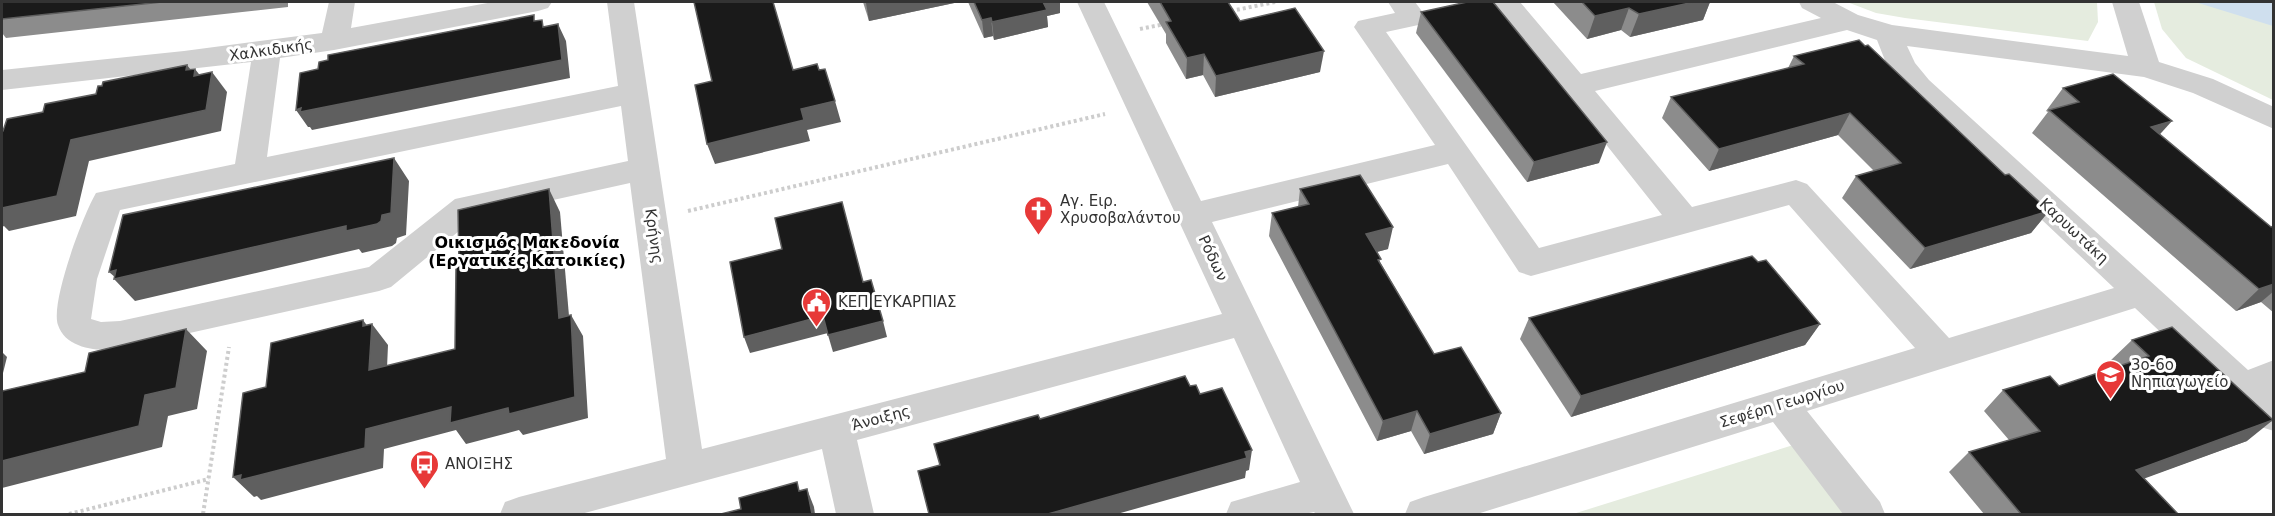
<svg xmlns="http://www.w3.org/2000/svg" width="2275" height="516" viewBox="0 0 2275 516" font-family="'DejaVu Sans',sans-serif">
  <rect width="100%" height="100%" fill="#fff"/>
  <g fill="#e5ecdf">
    <path d="M1847,2h250l1,20 -10,19 -183,-23 -29,-5z"/>
    <path d="M2154,2h113l6,2v96l-87,-42 -24,-29z"/>
    <path d="M1803,442l56,72h-286z"/>
  </g>
  <path fill="#cfdfee" d="M2195,2h78v24z"/>
  <g fill="none" stroke-linecap="round" stroke-linejoin="round">
    <g stroke="#cdcdcd" stroke-width="4" stroke-dasharray="3 3" stroke-linecap="butt">
      <path d="M1231,11l44,-9"/>
      <path d="M1140,29l25,-5"/>
      <path d="M688,211l417,-97"/>
      <path d="M69,514l140,-35"/>
      <path d="M203,514l26,-167"/>
    </g>
    <path fill="#d0d0d0" fill-rule="evenodd" d="M329,2h26l-4,26 142,-26h59l-4,6 -10,3 -204,39 -54,8 -13,99 351,-71 -11,-84h27l68,447 520,-135 -145,-312h27l97,199 234,-56 -81,-118 4,-6 37,-8 -7,-11h27l12,16 -4,6 -37,8 153,216 123,-33 -169,-213h27l61,72 240,-56 -19,-10 -3,-6h34l25,13 34,10 236,31 -16,-54h27l20,60 54,17 61,28v22l-81,-36 -49,-16 -237,-31 8,17 14,17 319,290 26,-10v30l-2,1 2,2v38l-13,-4 -126,-119 -328,103 73,91 5,12h-42l-70,-92 -296,92h-72l5,-12 14,-5 491,-149 -126,-143 -258,71 -12,-4 -71,-108 -236,58 142,292h-38l-2,-2 -10,2h-78l5,-12 69,-20 -66,-144 -377,102 17,74h-38l-14,-65 -241,65h-81l5,-12 14,-5 147,-38 -36,-276 -154,34 -85,70 -12,4 -266,59c-19,1 -48,-3 -55,-25 -8,-22 25,-110 38,-132l139,-29 16,-102 -249,28v-20l182,-19 138,-18zM1847,30l30,10 9,23 23,31 205,194 -165,50 -142,-154 -11,-4 -104,27 -97,-116zM621,106l7,55 -173,38 -86,68 -249,54 -19,1 -10,-3 6,-40 23,-69z"/>
  </g>
  <g fill="#8c8c8c">
    <path d="M2,2h286v5l-282,31 -4,-5z"/>
    <path d="M863,2h96l-90,19z"/>
    <path d="M968,2h92v11l-13,3 1,11 -54,13 -1,-4 -9,2z"/>
    <path d="M1147,2h81l12,19 80,51 -105,25 -12,-22 -17,4 -20,-36v-9z"/>
    <path d="M1553,2h157l-7,18 -73,17 -9,-7 -34,9z"/>
    <path d="M1421,12l178,151 -72,19 -111,-149z"/>
    <path d="M1794,56l211,119 44,36 -18,22 -121,36 -68,-71 14,-22 18,-5 -36,-36 -129,36 -47,-53 9,-21 117,-29z"/>
    <path d="M2063,88l97,47 111,92 3,-1v87l-13,-11 -25,9 -204,-178 16,-21 -2,-1z"/>
    <path d="M1300,189l88,60 -11,3 3,10 54,92 67,59 -8,21 -69,20 -13,-23 -34,10 -108,-205 3,-23 26,-6z"/>
    <path d="M1758,262l62,62 -15,21 -234,72 -51,-78 9,-21z"/>
    <path d="M2132,340l115,101 -103,37 34,36h-194l-35,-42 20,-20 40,-12 -25,-29 19,-21 56,-4 57,-19 -6,-6z"/>
  </g>
  <g fill="#5f5f5f">
    <path d="M874,2h85l-90,19 -3,-18z"/>
    <path d="M1042,2h18v11l-13,3 1,11 -54,13 -2,-18z"/>
    <path d="M1694,2h16l-7,18 -73,17 9,-23z"/>
    <path d="M1629,8l-8,22 -34,9 8,-23z"/>
    <path d="M991,18l2,18 -9,2 -2,-18z"/>
    <path d="M558,24l8,17 4,37 -258,52 -2,-3h-2l-12,-17z"/>
    <path d="M1324,51l-4,21 -105,25 1,-21z"/>
    <path d="M1204,54l-1,21 -17,4 1,-21z"/>
    <path d="M187,65l7,9 1,-5 14,18 3,-15 15,20 -6,39 -132,30 -13,55 -67,15 -5,-5 -2,1v-19l69,-68 115,-70z"/>
    <path d="M835,101l6,21 -34,8 3,11 -95,23 -8,-20 94,-35z"/>
    <path d="M1850,113l-12,22 -129,36 10,-22z"/>
    <path d="M2172,121l-20,22 -1,-16z"/>
    <path d="M1607,142l-8,21 -72,19 7,-20z"/>
    <path d="M394,158l15,23 -3,54 -9,3 -1,5 -4,3 -30,7 -3,-4 -224,52 -21,-22 2,-1 -7,-6z"/>
    <path d="M549,189l11,23 11,127 -12,-21z"/>
    <path d="M2049,211l-18,22 -121,36 15,-21z"/>
    <path d="M1393,227l-5,22 -27,7 5,-22z"/>
    <path d="M2274,284v7l-13,11 -25,9 23,-22z"/>
    <path d="M571,315l12,21 5,82 -65,17 -4,-5 -53,14 -10,-14 -72,19 -1,19 -122,32 -4,-4 -3,1 -21,-20 133,-48z"/>
    <path d="M823,316l5,17 -78,20 -6,-16z"/>
    <path d="M363,320l8,11 1,-7 16,21 -2,46 -17,-21 -6,-44z"/>
    <path d="M883,321l4,16 -54,15 -5,-17z"/>
    <path d="M1820,324l-15,21 -234,72 10,-21z"/>
    <path d="M186,329l21,22 -10,58 -29,7 -6,31 -160,41v-27l143,-66z"/>
    <path d="M2,352l5,5 -5,20z"/>
    <path d="M1417,411l-6,20 -34,10 6,-20z"/>
    <path d="M1501,413l-8,21 -69,20 6,-20z"/>
    <path d="M2273,420l-26,21 -134,49 23,-20z"/>
    <path d="M1252,450l-3,20 -3,1 -1,7 -128,36h-69z"/>
    <path d="M807,489l7,18 1,7h-3z"/>
  </g>
  <g fill="#1a1a1a" stroke="#5f5f5f" stroke-width="1.5">
    <path d="M2,2h160l-160,17z"/>
    <path d="M694,2h79l20,68 24,-6 2,6 6,-1 10,32 -34,8 3,11 -97,24 -12,-59 17,-4z"/>
    <path d="M974,2h69l4,8 -55,12 -1,-4 -9,2z"/>
    <path d="M1160,2h68l12,19 55,-13 29,43 -108,25 -12,-22 -17,4 -21,-36 5,-1z"/>
    <path d="M1467,2h26l114,140 -73,20 -113,-150z"/>
    <path d="M1582,2h112l-55,12 -10,-6 -34,8z"/>
    <path d="M534,15v6l8,-1 1,7 15,-3 4,36 -262,52 1,-4 -5,2 4,-37 18,-4 1,-7 9,-2v-5z"/>
    <path d="M1859,40l6,6 3,-1 137,130 4,-1 40,37 -124,37 -69,-72 45,-13 -51,-50 -131,36 -48,-52 133,-33 -10,-8z"/>
    <path d="M187,65l-1,5 9,-1 -1,7 18,-4 -6,38 -135,30 -14,56 -55,12v-77h1l4,-12 36,-7 2,-8 51,-10 2,-8h4l1,-4z"/>
    <path d="M2113,74l59,47 -21,6 120,100 3,-1v58l-15,5 -210,-179 30,-8 -16,-14z"/>
    <path d="M394,158l-3,55 -9,2 -1,6 -4,3 -31,7v-5l-232,53 2,-9 -7,2 14,-57z"/>
    <path d="M1360,175l33,52 -27,7 15,25 -3,1 56,94 27,-7 40,66 -71,21 -13,-23 -34,10 -111,-208 37,-9 -9,-15z"/>
    <path d="M549,189l10,129 12,-3 4,82 -66,17 -1,-6 -58,15 1,-16 -85,22 -1,19 -125,32 1,-5 -8,2 10,-84 23,-6 5,-44 92,-23v6l9,-2 -3,46 86,-21 1,-82 3,-1 -1,-56z"/>
    <path d="M842,202l21,80 8,-2 12,41 -55,14 -5,-19 -79,21 -14,-75 52,-13 -7,-31z"/>
    <path d="M1752,256l6,6 8,-2 54,64 -239,72 -52,-78z"/>
    <path d="M2172,327l101,93 -137,50 42,44h-157l-52,-62 71,-21 -37,-41 47,-14 9,10 90,-30 -17,-16z"/>
    <path d="M186,329l-10,59 -31,7 -6,31 -137,35v-70l83,-19 4,-19z"/>
    <path d="M1185,376l5,10 6,-1 4,9 22,-6 30,62 -7,2 2,6 -199,56h-119l-11,-43 22,-6 -6,-21 104,-29 2,4z"/>
    <path d="M797,482l2,9 8,-2 5,25h-91l20,-5 -2,-11z"/>
  </g>
  <defs>
    <symbol id="church-pin" viewBox="-11 -11 22 30"><path d="M0 17L-7.5 6A9.5 9.5 0 1 1 7.5 6Z" fill="#e73938" stroke="#fff"/><path d="M-1.2-6h2.4v3.5h3.3v2.4h-3.3V6h-2.4V-.1h-3.3v-2.4h3.3Z" fill="#fff"/></symbol>
    <symbol id="civic-pin" viewBox="-11 -11 22 30"><path d="M0 17L-7.5 6A9.5 9.5 0 1 1 7.5 6Z" fill="#e73938" stroke="#fff"/><path d="M-.6-6.5H3V-4.5H.6V-3L4-1V1h2V6H-6V1h2V-1L-.6-3ZM-1.2 2.5V6h2.4V2.5Z" fill="#fff"/></symbol>
    <symbol id="school-pin" viewBox="-11 -11 22 30"><path d="M0 17L-7.5 6A9.5 9.5 0 1 1 7.5 6Z" fill="#e73938" stroke="#fff"/><path d="M0-5L7-2L0 1L-7-2ZM-4 1L0 2.5L4 1V4Q0 6-4 4Z" fill="#fff"/></symbol>
    <symbol id="bus-pin" viewBox="-11 -11 22 30"><path d="M0 17L-7.5 6A9.5 9.5 0 1 1 7.5 6Z" fill="#e73938" stroke="#fff"/><path d="M-5-6H5V4H4V6H2V4H-2V6H-4V4H-5ZM-3.5-4V0h7V-4ZM-3.5 1.2v1.5H-2V1.2ZM2 1.2v1.5H3.5V1.2Z" fill="#fff"/></symbol>
  </defs>
  <g fill-rule="evenodd">
    <use href="#church-pin" x="1022" y="194" width="33" height="45"/>
    <use href="#civic-pin" x="800" y="286" width="33" height="45"/>
    <use href="#school-pin" x="2094" y="358" width="33" height="45"/>
    <use href="#bus-pin" x="408" y="448" width="33" height="45"/>
  </g>
  <g text-anchor="middle" stroke-width="6" stroke-linejoin="round" paint-order="stroke">
    <g font-size="15" fill="#333" stroke="#fff">
      <text transform="translate(271 50) rotate(-8)" y="5">Χαλκιδικής</text>
      <text transform="translate(2074 231) rotate(43)" y="5">Καρυωτάκη</text>
      <text transform="translate(654 236) rotate(82)" y="5">Κρήνης</text>
      <text transform="translate(1213 258) rotate(65)" y="5">Ρόδων</text>
      <text transform="translate(1782 404) rotate(-17)" y="5">Σεφέρη Γεωργίου</text>
      <text transform="translate(881 418) rotate(-15)" y="5">Άνοιξης</text>
    </g>
    <g font-size="15" fill="#333" stroke="#fff" text-anchor="start">
      <text x="1060" y="206">Αγ. Ειρ.<tspan x="1060" dy="17">Χρυσοβαλάντου</tspan></text>
      <text x="838" y="307">ΚΕΠ ΕΥΚΑΡΠΙΑΣ</text>
      <text x="2131" y="370">3ο-6ο<tspan x="2131" dy="17">Νηπιαγωγείο</tspan></text>
      <text x="445" y="469">ΑΝΟΙΞΗΣ</text>
    </g>
    <g font-size="16" font-weight="bold" fill="#000" stroke="#fff">
      <text x="527" y="248">Οικισμός Μακεδονία<tspan x="527" dy="18">(Εργατικές Κατοικίες)</tspan></text>
    </g>
  </g>
  <rect width="2275" height="516" fill="none" stroke="#333333" stroke-width="6"/>
</svg>
